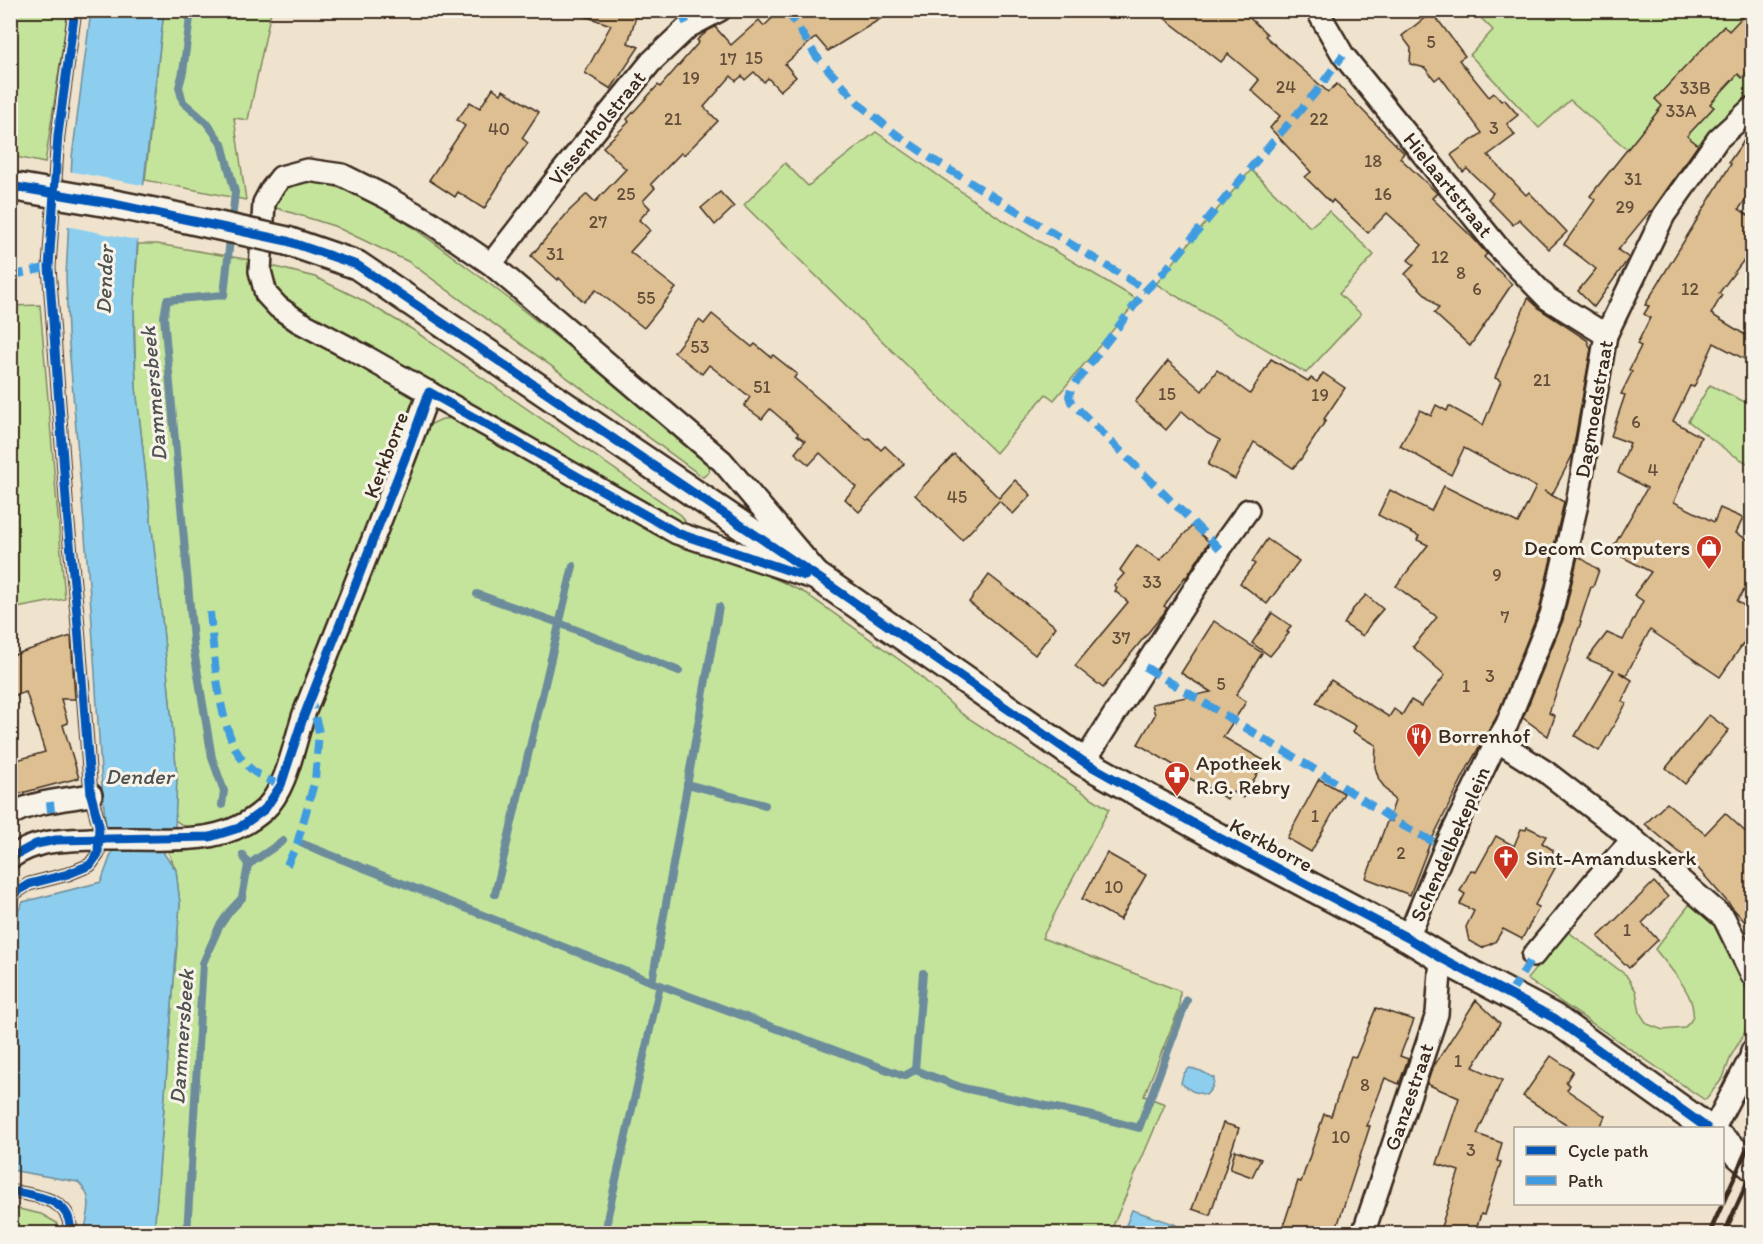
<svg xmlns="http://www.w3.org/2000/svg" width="1763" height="1244" viewBox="0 0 1763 1244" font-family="Itim,sans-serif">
  <rect width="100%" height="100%" fill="#efe3ce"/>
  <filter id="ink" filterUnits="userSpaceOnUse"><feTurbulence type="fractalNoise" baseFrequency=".0167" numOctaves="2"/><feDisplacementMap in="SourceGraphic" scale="12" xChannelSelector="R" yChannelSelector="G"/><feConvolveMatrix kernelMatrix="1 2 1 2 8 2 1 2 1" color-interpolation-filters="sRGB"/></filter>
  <g filter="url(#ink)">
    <g fill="#c4e49c" stroke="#80875d" stroke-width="1.5">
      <path d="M10,11h58l-23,152 -34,-7z"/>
      <path d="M164,11h107l-23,109 -14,-2 12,82 -101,-20z"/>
      <path d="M1474,11h278v86l-40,38 -40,53 -102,-88 -31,28 -69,-73 23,-25z"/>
      <path d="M876,132l122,85 140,83 -84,100 -8,-6 -50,59 -252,-248 41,-42 23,23z"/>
      <path d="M1251,170l59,57 19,-16 45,44 -35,39 22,20 -55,59 -150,-89 48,-59z"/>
      <path d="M308,180c59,9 112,52 159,87 84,62 163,132 243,200l-1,5 -6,5 -294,-215 -75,-36 -64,-20c13,-18 16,-22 38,-26z"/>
      <path d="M138,244h19l99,17 3,28 159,100 -9,35 -66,159 -40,104 -34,106 -23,24 -53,15 -18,-12 2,-44 -15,-158 -26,-230 -2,-85z"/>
      <path d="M264,264l51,13 45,22 50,29 271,187 4,6 -2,3 -6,1 -396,-224z"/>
      <path d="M40,305l25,294 -54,10v-303z"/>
      <path d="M1710,385l41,20 1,-2v63l-22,-13 -42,-32z"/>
      <path d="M455,418l210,120 39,16 41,10 60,29 106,75 51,46 147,95 -67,129 138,53 -1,18 -35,87 21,8 -55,129 -956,1 26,-330 -4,-34 -10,-23 91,-23 170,-398 15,-7z"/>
      <path d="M1693,900l17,19 18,25 18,44 3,25 -4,19 -14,24 -8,22 -18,22 -178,-121 40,-48 59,44 10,16 4,22 7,11 16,6 21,-2c5,-5 10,-9 9,-17 -1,-21 -26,-46 -38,-62z"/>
      <path d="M10,1207l31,7 16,9 2,10h-48z"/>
    </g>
    <g fill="#8dceee" stroke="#6c8c9b" stroke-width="1.5">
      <path d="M91,11h73l-26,221 -4,71v34l2,51 26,230 15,158 -2,51 -10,2 -1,25 12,16 4,34 -26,329h-70c4,-21 11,-35 -6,-51l-67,-12v-246l12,-22 78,-20 12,-33 1,-20 -8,-1 -4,-40 -11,-180 -23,-274 -2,-57 6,-120z"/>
      <path d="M1190,1068l11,3 13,7c1,7 -3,12 -8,17l-14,-4 -11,-8c1,-7 3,-12 9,-15z"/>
      <path d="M1132,1210l42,14 8,5 -1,4h-58z"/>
    </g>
    <path fill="#efe3ce" d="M68,171l79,15 -6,55 -75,-15z"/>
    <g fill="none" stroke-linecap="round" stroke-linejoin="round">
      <g stroke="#6c8c9b" stroke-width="8">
        <path d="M191,10l-8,62 -4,15 4,15 24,21 15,21 13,48 -11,103 -57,5 -3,17 30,334 18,107 12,33 -2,14"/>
        <path d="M477,594l82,29 120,48"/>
        <path d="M687,784l78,21"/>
        <path d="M303,844l357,141 -52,230 -2,19"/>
        <path d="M248,865l35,-24"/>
        <path d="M495,894l78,-328"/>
        <path d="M652,982l67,-375"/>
        <path d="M660,985l244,91 11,-6 8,-97"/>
        <path d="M915,1070l48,18 130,28 46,12 48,-128"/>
        <path d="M187,1234l16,-271 16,-36 10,-15 13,-14 6,-33 -5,-10"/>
      </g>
    </g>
    <g fill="#ddbf91" stroke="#3b2a1e" stroke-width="1.5">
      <path d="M579,10h59l-10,33 11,4 -28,42 -26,-16 26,-48 -33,-11z"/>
      <path d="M781,10h114l-67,41 -12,-14 -31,27 11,13 -16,14 -12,-13 -4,4 -10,-10 -9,8 -3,-4 -6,5 -5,-5 -27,31 14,14 -34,34 -3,-2 -30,31 4,4 -12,13 7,7 -11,12 11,10 -20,22 46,36 -32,40 -48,-38 -12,12 -25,-24 -1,2 -27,-24 38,-45 18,-17 8,8 31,-33 -23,-22 26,-25 -2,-3 31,-34 2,2 39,-45 -2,-2 12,-10 6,-3 16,18 28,-25 5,6z"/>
      <path d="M1154,10h87l26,24 -2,2 63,56 9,-8 67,69 -4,5 37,35 -5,5 40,39 15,17 -3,3 28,27 -42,62 -36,-33 5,-5 -34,-34 9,-9 -6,-5 14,-15 -35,-32 -19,20 -35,-33 -2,3 -26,-26 6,-5 -41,-44 10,-12 -29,-26 8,-10 -31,-26 -7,8z"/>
      <path d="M1749,10h3v57l-10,11 -4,-4 -28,30 4,3 -27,29 11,9 -47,67 -1,-1 -32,39 11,8 -35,49 -16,-16 18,-22 -32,-25 31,-44 -5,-4 72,-90 -7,-7 69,-73 5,5z"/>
      <path d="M1432,12l33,44 -6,4 30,37 5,-4 7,8 3,-2 14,16 -11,9 8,11 -27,20 38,40 3,-3 38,40 -18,17 -30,-30 -6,6 -25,-26 5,-6 -26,-24 -4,3 -12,-17 31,-22 -42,-57 -5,4 -10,-12 -15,-4 1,-16 -9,-12z"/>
      <path d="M493,88l8,6 2,-4 36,22 -17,26 6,5 -27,36 1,1 -18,29 -26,-17 -3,5 -26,-17 36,-54 -8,-6 13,-18 10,6z"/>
      <path d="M1752,129v61l-13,19 13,9v49l-9,-6 -24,32 3,2 -11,19 41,25v24l-38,-20 -20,44 -4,-1 -17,35 28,16 -27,65 40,20 6,-14 23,10 -7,15 16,9v36l-15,23 15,10v20l-32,46 -70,-47 -24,45 -7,-3 13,8 -10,21 4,3 -27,47 -24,-15 39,-66 -27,-11 20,-26 16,7 20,-39 -9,-6 17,-23 -40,-21 36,-63 -29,-15 12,-30 -19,-7 14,-41 -4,-1 11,-22 -3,-2 12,-24 -4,-2 13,-26 -6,-4 5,-8 -4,-1 86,-141 -2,-2z"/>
      <path d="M720,192l14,15 -19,18 -14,-17z"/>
      <path d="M1528,298l13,12 46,30 4,9 -19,107 -20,39 -8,-4 20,11 -25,109 -43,107 -26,45 -40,80 -20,52 -44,-17 22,-59 4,2 -2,-6 5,-14 -16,-21 -4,-13 1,-22 -23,-13 3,-6 -40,-23 15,-23 58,37 5,-8 8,6 9,-15 10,6 24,-31 -32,-28 24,-30 -41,-31 32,-41 -11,-5 2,-4 -41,-21 12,-25 41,21 13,-25 74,37 18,-36 -72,-39 -13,27 -51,-29 20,-36 11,6 5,-11 11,6 2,-5 34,19 18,-44 -6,-3z"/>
      <path d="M712,314l40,33 3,-3 16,13 2,-2 24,19 -3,4 73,62 2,-2 12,12 4,-4 19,18 -45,48 -14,-13 11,-12 -36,-34 -11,12 -14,-12 10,-12 -8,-6 1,-2 -28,-24 -8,10 -18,-13 6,-9 -41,-32 -7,9 -28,-22 25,-32 5,4z"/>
      <path d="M1271,359l37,22 3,-3 6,4 6,-9 22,15 -21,31 2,1 -25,39 -8,9 -39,-26 -19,37 -27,-14 12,-25 -13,-7 -25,-22 -16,19 -31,-28 33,-41 34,30 15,-21 33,24z"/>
      <path d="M954,454l45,44 16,-18 16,15 -18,19 -14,-13 -37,39 -47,-45z"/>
      <path d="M1192,526l17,16 -23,36 -1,-1 -21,29 3,2 -3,5 -61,75 -28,-22 53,-64 -13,-11 2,-3 -3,-3 10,-11 -4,-4 17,-25 23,15z"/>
      <path d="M1267,539l32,22 -32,43 -27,-21 15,-19 -3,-2z"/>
      <path d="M1578,556l21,14 -6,17h-2l-11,34 1,1 -32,91 6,3 -7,20 -25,-18 40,-98z"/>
      <path d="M989,575l67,52 -21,28 -66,-53z"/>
      <path d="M1366,595l17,14 -12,14 -8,13 -19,-12 9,-15z"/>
      <path d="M1272,613l19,13 -4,6 2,1 -19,23 -18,-13z"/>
      <path d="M1214,621l48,32 -26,42 10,7 -23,35 42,24 -22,37 -12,-7 -4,8 -47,-26 2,-3 -44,-26 17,-29 -3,-11 59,-12 -30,-19z"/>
      <path d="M71,636l4,63h-14l7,24 -5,2 16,53 -69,18v-34l35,-10 -19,-60 -16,5v-41z"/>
      <path d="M1709,715l20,15 -44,54 -19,-16z"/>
      <path d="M1319,779l25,14 -33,59 -24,-14z"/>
      <path d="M1667,803l38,31 20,-21 27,25v92l-56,-64 -51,-42z"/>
      <path d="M1527,827l19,9 -4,7 11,7 -2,16 4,2 -20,37 4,2 -17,32 -19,-10 -8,13 -13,6 -13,-7 -3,-14 8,-16 -14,-7 5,-10 -5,-3 11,-21 5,2 20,-36 18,10 7,-17 5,1z"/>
      <path d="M1107,853l39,22 -26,45 -38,-21z"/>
      <path d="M1654,882l14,15 -26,26 16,17 -29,28 -31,-31z"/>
      <path d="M1476,1000l24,23 -27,44 29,13 -25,54 25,9 -5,18 4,1 -17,53 -3,-1 -6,19h-24l-11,-3 19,-59 -22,-7 22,-66 -32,-14 5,-15z"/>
      <path d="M1376,1008l38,12 -14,36 8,3 -9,25 -14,-6 -18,48h3l-35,107h-54l17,-52 3,1 23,-68 7,2 20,-60 5,1z"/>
      <path d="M1551,1056l22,15 -7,11 4,3 -3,5 38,26 -5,12h-28l-49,-32z"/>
      <path d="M1223,1123l16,5 -29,87 -18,-6z"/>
      <path d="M1235,1150l26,9 -9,18 -22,-8z"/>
    </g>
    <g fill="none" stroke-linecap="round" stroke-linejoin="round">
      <defs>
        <g id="service">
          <path d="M10,896l19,-12 39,-10 22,-9 8,-11 1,-29 -8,-30 -14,-181 -10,-101 -18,-246 9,-132 17,-125"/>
          <path d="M10,1191c25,5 64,7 60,43"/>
        </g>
        <g id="minor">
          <path d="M1317,10l26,45 154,191 51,53 58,36"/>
          <path d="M307,170l35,5 42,21 46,26 61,42 231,197 103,121 -148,-49 -311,-176 -68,-36 -20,-14 -12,-13 -6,-23 4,-68 7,-13 10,-13z"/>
          <path d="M491,264l70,-91 90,-111 37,-35 32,-17"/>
          <path d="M1497,741l49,31 87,67 91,79 28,57"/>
          <path d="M1084,762l136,-213 28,-39"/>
          <path d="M10,815c19,-13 59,-16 81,-20"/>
          <path d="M134,839c47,0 92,5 130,-29 24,-22 30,-69 41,-99 42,-106 85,-212 124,-319"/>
          <path d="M10,858c25,-18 52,-18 81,-19"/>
          <path d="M1408,938l37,-90 52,-107 10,-17 44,-109 26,-111 29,-169 58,-120 54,-76 34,-31"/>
          <path d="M1533,956l62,-75 38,-42"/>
          <path d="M1714,1128l37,-71 1,-6"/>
          <path d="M1363,1234l74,-220 4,-56"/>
        </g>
        <g id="tertiary">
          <path d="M109,203l60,12"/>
          <path d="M287,241l70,24 468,317 259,180 130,73 194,103 33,20 113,60 153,110"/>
          <path d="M1722,1140l30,26"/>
        </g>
      </defs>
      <use href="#service" stroke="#3b2a1e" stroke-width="15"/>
      <use href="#minor" stroke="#3b2a1e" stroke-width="26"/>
      <use href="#tertiary" stroke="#3b2a1e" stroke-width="32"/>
      <use href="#service" stroke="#f7f3e8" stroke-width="10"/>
      <use href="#minor" stroke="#f7f3e8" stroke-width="21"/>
      <use href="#tertiary" stroke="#f7f3e8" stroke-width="27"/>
      <g stroke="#3b2a1e" stroke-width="4.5">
        <path d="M1709,1234l43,-96"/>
        <path d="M1724,1234l28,-62"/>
      </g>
      <defs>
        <path id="minor-bridge" d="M91,839h43"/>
        <g id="tertiary-bridge">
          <path d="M10,186l99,17"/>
          <path d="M169,215l118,26"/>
        </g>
      </defs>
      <use href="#minor-bridge" stroke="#3b2a1e" stroke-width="26" stroke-linecap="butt"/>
      <use href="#tertiary-bridge" stroke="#3b2a1e" stroke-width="32" stroke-linecap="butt"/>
      <use href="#minor-bridge" stroke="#f7f3e8" stroke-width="21"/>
      <use href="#tertiary-bridge" stroke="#f7f3e8" stroke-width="27"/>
      <g stroke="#3f9ce0" stroke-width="8" stroke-dasharray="15 8" stroke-linecap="butt">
        <path d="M680,10l8,17"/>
        <path d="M787,10l29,46 44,49 36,29 36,25 214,131"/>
        <path d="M10,276l39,-9"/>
        <path d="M1220,549l-149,-147 -2,-6 2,-7 75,-99 17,-17 89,-107 64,-74 27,-37"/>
        <path d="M210,612c4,40 8,123 36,152 9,11 22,16 35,21"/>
        <path d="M1145,667l192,116 61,40 47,25"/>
        <path d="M50,802l1,10"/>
        <path d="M287,865l10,-21 18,-64 4,-48 -8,-32"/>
        <path d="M1510,994l23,-38"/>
      </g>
      <defs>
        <g id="cycleway">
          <path d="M10,186l99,17 178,38 70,24 468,317 259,180 130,73 194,103 33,20 113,60 153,110"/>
          <path d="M10,858l26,-14 20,-4 154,-3 29,-9 26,-19 16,-24 21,-64 107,-273 20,-56 248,141 128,43"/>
          <path d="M10,896l19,-12 39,-10 22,-9 8,-11 1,-29 -8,-30 -14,-181 -10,-101 -18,-246 9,-132 17,-125"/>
          <path d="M10,1191c25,5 64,7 60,43"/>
        </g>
      </defs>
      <use href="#cycleway" stroke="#f7f3e8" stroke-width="13"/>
      <use href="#cycleway" stroke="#0057b8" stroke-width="9"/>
    </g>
  </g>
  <defs>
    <symbol id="shop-pin" viewBox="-11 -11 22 30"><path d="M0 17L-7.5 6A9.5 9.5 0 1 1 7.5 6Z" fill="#c8321e" stroke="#f7f3e8"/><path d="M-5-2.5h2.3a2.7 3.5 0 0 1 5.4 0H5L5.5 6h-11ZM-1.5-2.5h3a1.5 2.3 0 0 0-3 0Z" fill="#fff"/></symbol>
    <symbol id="restaurant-pin" viewBox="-11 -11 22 30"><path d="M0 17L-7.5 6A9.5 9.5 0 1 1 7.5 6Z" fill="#c8321e" stroke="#f7f3e8"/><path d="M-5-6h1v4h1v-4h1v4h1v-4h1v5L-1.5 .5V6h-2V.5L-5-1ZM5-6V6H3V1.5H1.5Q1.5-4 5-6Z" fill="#fff"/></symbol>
    <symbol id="pharmacy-pin" viewBox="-11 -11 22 30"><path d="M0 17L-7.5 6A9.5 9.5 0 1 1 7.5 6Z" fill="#c8321e" stroke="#f7f3e8"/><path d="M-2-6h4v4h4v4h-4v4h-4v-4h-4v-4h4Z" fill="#fff"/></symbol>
    <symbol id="church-pin" viewBox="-11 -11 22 30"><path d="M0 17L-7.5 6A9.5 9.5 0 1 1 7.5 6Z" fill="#c8321e" stroke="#f7f3e8"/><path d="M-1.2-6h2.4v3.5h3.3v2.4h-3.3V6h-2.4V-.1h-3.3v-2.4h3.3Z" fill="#fff"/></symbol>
  </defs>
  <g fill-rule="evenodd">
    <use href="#shop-pin" x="1694" y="533" width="30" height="40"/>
    <use href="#restaurant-pin" x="1404" y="721" width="30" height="40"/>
    <use href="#pharmacy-pin" x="1162" y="760" width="30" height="40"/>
    <use href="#church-pin" x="1491" y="843" width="30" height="40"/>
  </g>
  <g text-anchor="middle" stroke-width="6" stroke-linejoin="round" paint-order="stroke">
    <g font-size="18" fill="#644f3b">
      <text x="1431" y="48">5</text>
      <text x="754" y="64">15</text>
      <text x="728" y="65">17</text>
      <text x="691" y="84">19</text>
      <text x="1286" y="93">24</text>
      <text x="1695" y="94">33B</text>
      <text x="1681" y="117">33A</text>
      <text x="673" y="125">21</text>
      <text x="1319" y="125">22</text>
      <text x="1494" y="134">3</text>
      <text x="499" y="135">40</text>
      <text x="1373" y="167">18</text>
      <text x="1633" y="185">31</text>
      <text x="626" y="200">25</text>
      <text x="1383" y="200">16</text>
      <text x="1625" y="213">29</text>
      <text x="598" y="228">27</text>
      <text x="555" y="260">31</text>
      <text x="1440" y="263">12</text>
      <text x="1461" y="279">8</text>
      <text x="1477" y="295">6</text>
      <text x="1690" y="295">12</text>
      <text x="646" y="304">55</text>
      <text x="700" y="353">53</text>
      <text x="1542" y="386">21</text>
      <text x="762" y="393">51</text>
      <text x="1167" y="400">15</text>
      <text x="1320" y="401">19</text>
      <text x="1636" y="428">6</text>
      <text x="1653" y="476">4</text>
      <text x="957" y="503">45</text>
      <text x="1497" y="581">9</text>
      <text x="1152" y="588">33</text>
      <text x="1505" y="623">7</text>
      <text x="1121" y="644">37</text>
      <text x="1490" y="682">3</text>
      <text x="1221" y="690">5</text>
      <text x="1466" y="692">1</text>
      <text x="1315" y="822">1</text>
      <text x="1401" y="859">2</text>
      <text x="1114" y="893">10</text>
      <text x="1627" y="936">1</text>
      <text x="1458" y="1067">1</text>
      <text x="1365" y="1091">8</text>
      <text x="1341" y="1143">10</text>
      <text x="1471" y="1156">3</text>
    </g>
    <g font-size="21" fill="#3b2a1e" stroke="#f7f3e8">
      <text transform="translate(597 128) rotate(-51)" y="7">Vissenholstraat</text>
      <text transform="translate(1448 185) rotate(51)" y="7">Hielaartstraat</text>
      <text transform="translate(1594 409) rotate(-80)" y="7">Dagmoedstraat</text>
      <text transform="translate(386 455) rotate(-69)" y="7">Kerkborre</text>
      <text transform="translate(1450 844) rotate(-66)" y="7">Schendelbekeplein</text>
      <text transform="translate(1271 845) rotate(28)" y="7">Kerkborre</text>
      <text transform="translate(1409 1097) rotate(-71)" y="7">Ganzestraat</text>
    </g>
    <g font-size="21" fill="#3b2a1e" stroke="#f7f3e8" text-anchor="start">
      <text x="1690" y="555" text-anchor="end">Decom Computers</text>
      <text x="1438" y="743">Borrenhof</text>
      <text x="1196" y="770">Apotheek<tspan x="1196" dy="24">R.G. Rebry</tspan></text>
      <text x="1526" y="865">Sint-Amanduskerk</text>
    </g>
    <g font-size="22" font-style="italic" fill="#505352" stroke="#f7f3e8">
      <text transform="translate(104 280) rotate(-88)" y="8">Dender</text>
      <text transform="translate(153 394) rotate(-95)" y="8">Dammersbeek</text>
      <text x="139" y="784">Dender</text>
      <text transform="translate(181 1037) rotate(-86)" y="8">Dammersbeek</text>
    </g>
  </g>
  <rect width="1763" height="1244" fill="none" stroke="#f7f3e8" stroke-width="36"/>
  <rect x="18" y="18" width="1727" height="1208" fill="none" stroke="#3b2a1e" stroke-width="2" filter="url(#ink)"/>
  <rect x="1514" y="1127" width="210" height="78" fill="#f7f3e8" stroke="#aca397" stroke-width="1.5"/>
  <rect x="1526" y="1146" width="30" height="9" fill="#0057b8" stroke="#aca397" stroke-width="1.5"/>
  <text x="1568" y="1157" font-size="18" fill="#3b2a1e">Cycle path</text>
  <rect x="1526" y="1176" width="30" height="9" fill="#3f9ce0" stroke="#aca397" stroke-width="1.5"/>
  <text x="1568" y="1187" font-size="18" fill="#3b2a1e">Path</text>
</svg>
